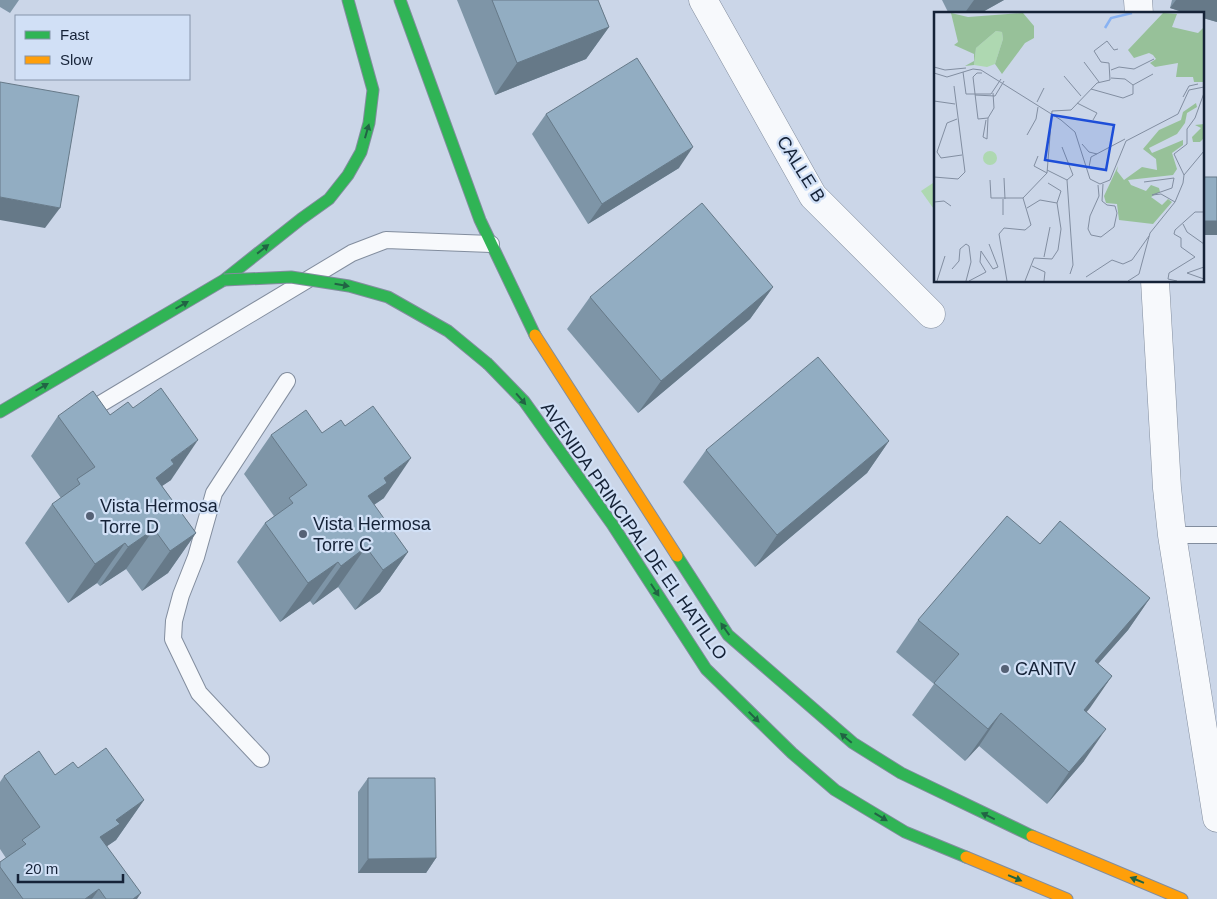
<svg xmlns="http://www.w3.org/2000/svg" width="1217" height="899" viewBox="0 0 1217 899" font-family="Arial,sans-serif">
  <rect width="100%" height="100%" fill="#cbd6e8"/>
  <path fill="#aed8b1" d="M936,181v31l-15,-21z"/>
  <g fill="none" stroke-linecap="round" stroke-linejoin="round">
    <defs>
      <g id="lane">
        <path d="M92,409l260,-156 34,-13 105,4"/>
        <path d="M1172,535h45"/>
        <path d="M261,759l-62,-66 -26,-54 1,-18 7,-26 15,-38 18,-64 73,-112"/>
      </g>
      <g id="street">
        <path d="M703,0l110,196 118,118"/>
        <path d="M1138,0l1,14"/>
        <path d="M1155,281l12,207 5,47 45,283"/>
      </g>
      <g id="fast">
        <path d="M400,0l80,220 55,115"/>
        <path d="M488,364l36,37 88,123 94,145 86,84 43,37 70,42 61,25"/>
        <path d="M0,412l224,-132 77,-61 28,-20 19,-24 13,-23 8,-29 4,-33 -25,-90"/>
        <path d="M677,556l51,79 125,108 48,30 131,63"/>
      </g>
      <g id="slow">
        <path d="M535,335l142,221"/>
        <path d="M1032,836l150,63"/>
        <path d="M966,857l101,42"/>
      </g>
    </defs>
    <use href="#lane" stroke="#828d9e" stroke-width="18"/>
    <use href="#street" stroke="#828d9e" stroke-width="29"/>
    <use href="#fast" stroke="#828d9e" stroke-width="13"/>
    <use href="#slow" stroke="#828d9e" stroke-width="13"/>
    <use href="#lane" stroke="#f7f9fc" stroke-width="16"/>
    <use href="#street" stroke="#f7f9fc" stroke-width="28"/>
    <use href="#fast" stroke="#30b455" stroke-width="11"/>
    <use href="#slow" stroke="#ff9f0a" stroke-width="11"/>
    <defs>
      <path id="fast-bridge" d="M224,280l67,-3 58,9 39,11 60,34 40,33"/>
    </defs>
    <use href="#fast-bridge" stroke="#828d9e" stroke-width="13" stroke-linecap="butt"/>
    <use href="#fast-bridge" stroke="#30b455" stroke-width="11"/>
  </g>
  <g fill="#7e95a7">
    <path d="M0,0h19l-9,13 -10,-6z"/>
    <path d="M457,0h141l11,27 -23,32 -91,36z"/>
    <path d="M942,0h62l-25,14h-30z"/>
    <path d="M1172,0h45v22l-14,-4v-4h-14l-19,-6z"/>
    <path d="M546,114l133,54 -91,56 -56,-90z"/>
    <path d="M773,287l-23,32 -112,94 -71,-84 23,-32z"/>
    <path d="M110,415l61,65 -9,6 34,47 -28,40 -26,18 -16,-22 -26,17 -3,-3 -29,20 -43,-60 27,-39 9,-6 -30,-42 27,-40z"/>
    <path d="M322,433l62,65 -10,7 34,47 -28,40 -25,18 -17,-23 -25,18 -3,-4 -30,21 -43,-60 28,-39 9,-7 -30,-42 27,-39z"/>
    <path d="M889,441l-22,32 -112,94 -72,-85 23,-32z"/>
    <path d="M1040,544l110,54 -22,32 -30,34 14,12 -26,36 -2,49 -37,43 -68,-58 -14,15 -53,-46 22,-31 -38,-32 22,-32z"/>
    <path d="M78,768l66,32 -28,40 -9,6 30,53h-137v-37l6,-4 -6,-9v-67l4,-6 51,-1z"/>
    <path d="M368,778l68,80 -10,15h-68v-81z"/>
  </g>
  <g fill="#667988">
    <path d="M974,0h30l-25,14h-15z"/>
    <path d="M1176,0h41v22l-14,-4v-4h-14l-19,-6z"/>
    <path d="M609,27l-23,32 -91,36 22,-32z"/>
    <path d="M693,147l-14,21 -91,56 14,-20z"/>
    <path d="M0,197l60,11 -15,20 -45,-8z"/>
    <rect x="1203" y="221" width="14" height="14"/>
    <path d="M773,287l-23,32 -112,94 23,-32z"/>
    <path d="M198,440l-27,40 -15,10v-12l15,-18z"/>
    <path d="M889,441l-22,32 -112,94 22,-32z"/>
    <path d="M411,458l-27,40 -15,10 -1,-12 16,-18z"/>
    <path d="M154,529l-28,40 -26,17 28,-39z"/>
    <path d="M196,533l-28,40 -26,18 28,-40z"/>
    <path d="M125,543l-28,40 -29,20 27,-39z"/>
    <path d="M366,547l-28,40 -25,18 28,-39z"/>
    <path d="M408,552l-28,40 -25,18 28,-40z"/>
    <path d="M338,562l-28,39 -30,21 28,-39z"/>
    <path d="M1150,598l-22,32 -56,63 23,-32z"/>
    <path d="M1112,676l-22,32 -29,34 23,-32z"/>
    <path d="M1001,713l-22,33 -14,15 23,-32z"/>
    <path d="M1106,729l-22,32 -37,43 22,-32z"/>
    <path d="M144,800l-28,40 -13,9 -3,-12 16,-17z"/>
    <path d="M436,858l-10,15h-68l10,-14z"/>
    <path d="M99,889l-7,10h-7z"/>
    <path d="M141,893l-4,6h-4z"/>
  </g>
  <g fill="#92adc2" stroke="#667988">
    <path d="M492,0h106l11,27 -92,36z"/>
    <path d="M637,58l56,89 -91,57 -56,-90z"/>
    <path d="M0,82l79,14 -19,112 -60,-11z"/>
    <rect x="1203" y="177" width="14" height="44"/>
    <path d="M702,203l71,84 -112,94 -71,-84z"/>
    <path d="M818,357l71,84 -112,94 -71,-85z"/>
    <path d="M161,388l37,52 -27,20 3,4 -18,14 40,55 -26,18 -16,-22 -26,18 -3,-4 -30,21 -43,-60 28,-20 -3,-5 18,-12 -37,-51 35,-25 17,24 18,-13 5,6z"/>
    <path d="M373,406l38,52 -27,20 3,5 -19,13 40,56 -25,18 -17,-23 -25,19 -3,-4 -30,21 -43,-60 28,-20 -4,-5 18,-13 -36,-50 35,-25 16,23 19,-13 4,6z"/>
    <path d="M1007,516l33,28 20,-23 90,77 -55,63 17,15 -28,34 22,19 -37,43 -68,-59 -13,16 -54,-46 25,-29 -41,-34z"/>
    <path d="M106,748l38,52 -28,20 4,4 -20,13 41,56 -8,6h-27l-7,-10 -14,10h-62l-23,-32v-5l26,-18 -4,-4 18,-13 -36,-51 35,-25 16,24 18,-13 5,6z"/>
    <path d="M368,778h67l1,80 -68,1z"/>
  </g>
  <defs><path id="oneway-solid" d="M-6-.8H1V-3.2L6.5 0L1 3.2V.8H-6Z" transform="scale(1.25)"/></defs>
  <g fill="#216444">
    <use href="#oneway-solid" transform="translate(367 131) rotate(-74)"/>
    <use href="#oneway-solid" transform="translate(263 249) rotate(-38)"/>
    <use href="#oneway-solid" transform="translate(342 285) rotate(10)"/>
    <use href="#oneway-solid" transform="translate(182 305) rotate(-30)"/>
    <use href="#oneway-solid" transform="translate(42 387) rotate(-30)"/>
    <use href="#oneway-solid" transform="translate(521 399) rotate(49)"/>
    <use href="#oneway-solid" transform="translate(655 590) rotate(57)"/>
    <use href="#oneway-solid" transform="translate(725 629) rotate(-125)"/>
    <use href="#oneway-solid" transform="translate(754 717) rotate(45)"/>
    <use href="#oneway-solid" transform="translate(846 738) rotate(-140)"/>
    <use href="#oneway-solid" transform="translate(988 816) rotate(-154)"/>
    <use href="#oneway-solid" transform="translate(881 817) rotate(31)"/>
    <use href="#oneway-solid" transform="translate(1015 878) rotate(23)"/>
    <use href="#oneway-solid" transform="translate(1137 880) rotate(-158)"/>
  </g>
  <g fill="#556175" stroke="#d1e0f6" stroke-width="2">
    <circle cx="90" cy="516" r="5"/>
    <circle cx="303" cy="534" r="5"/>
    <circle cx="1005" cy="669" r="5"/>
  </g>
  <g text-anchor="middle" stroke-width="4.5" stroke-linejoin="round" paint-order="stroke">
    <g font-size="18" fill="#152237" stroke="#d1e0f6">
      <text transform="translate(801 169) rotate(58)" y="6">CALLE B</text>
      <text transform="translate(634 531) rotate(55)" y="6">AVENIDA PRINCIPAL DE EL HATILLO</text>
    </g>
    <g font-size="18" fill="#152237" stroke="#d1e0f6" text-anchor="start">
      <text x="100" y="512">Vista Hermosa<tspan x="100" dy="21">Torre D</tspan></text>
      <text x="313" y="530">Vista Hermosa<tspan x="313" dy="21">Torre C</tspan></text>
      <text x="1015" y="675">CANTV</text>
    </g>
  </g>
  <g transform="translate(934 12)">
    <rect width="270" height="270" fill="#cbd6e8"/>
    <path d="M62,19l6,1 1,7 -8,25 -8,3 -13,-2 2,-17z" fill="#aed8b1"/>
    <path d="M17,1l17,4 55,-4 11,13v12l-9,5 -23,31 -7,-10 8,-25 -1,-7 -6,-1 -20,17 -2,17 -9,1 9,-5v-7l-20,-9 4,-3zM229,1l14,1 -5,13 26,6 6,-6v55h-10l-1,-5h-17l2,-14 -23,4 -5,-4 6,-4 -3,-4 -4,-2 -15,5 -6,-8zM262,91l1,4 -10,6 -2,10 -8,11 -28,14 3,5 31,-13v5l-11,8 5,16 -4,6 -45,5 3,5 15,6 5,-6 8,3 1,4 -9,5 11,8 6,-6 4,3 -19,22 -34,-4 -2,-16 -11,-1 -2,-7 14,-30 -1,5 7,9 18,-13 15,3 -1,-11 -13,-10 16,-19 22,-10 2,-8zM270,112v14l-4,4h-7l-1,-5 9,-9 -6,-3z" fill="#97c199"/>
    <path d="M49 146a7 7 0 1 1 14 0a7 7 0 1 1-14 0Z" fill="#aed8b1"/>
    <path fill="none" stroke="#88b2f2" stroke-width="2.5" d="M171,16l6,-10 21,-5"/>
    <path fill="none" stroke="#828ea1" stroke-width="1" d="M150,50l15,20M0,55l11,3 21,-2M177,58l8,-3 15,2 20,-10M29,60l3,22h25l10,-15M0,61l13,4 26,-8 8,1 80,50 14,12 15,47 10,5 10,-4 16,-39 52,-27 11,-24 15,-3M48,61h-5l-4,4 5,42 10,-1 6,-10 -1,-15M130,64l17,20M177,66l14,1 8,6M199,73l20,-11M157,77l32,9 10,-4v-9M41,83l20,1 9,-15M249,85l6,-11 9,-2M0,89l21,3M103,90l7,-14M143,91l20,10 -4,7M23,107l-10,4 -10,29 4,6 21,-3M52,108l-3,17 4,2M93,123l9,-16 2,-12M53,127l1,-21M148,132l7,8 8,2M104,144l-4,10 13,7M155,155l2,-10 34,-18M113,158l20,10 6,-5 -11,-28M250,163l20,-24M0,165l24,2 7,-7 -11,-86M70,166l1,21M56,168l1,18h32M133,168l6,85 -3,9M210,170l30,-4 -2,10 -20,7 9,-1 14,8M164,173l1,11 -9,20 -2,13 3,6 10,2 13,-10 3,-14 -2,-7 -8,-1 -5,-4 1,-17M69,187v16M0,190l10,-1 7,5M93,196l13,-8 17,3M249,212l4,8 17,12M110,245l6,-30M98,254l13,6 -1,9M270,255l-17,6 17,6M18,257l7,-8 1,-12 6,-5 3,2 2,16 -5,19M52,260l-6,-10 1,-11 12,18 5,-2 -9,-23M152,265l26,-17 11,4 9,-4 17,-24M3,269l8,-25M35,269l17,-9M73,269l-8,-47 5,-6 21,2 6,-5 -8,-27 24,-25 5,-62 19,-1 26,-27 13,-3 -1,-17 -8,-1 -7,-11 13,-10 7,9 4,-1M91,269l9,-23 18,1 6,-9 3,-21 -4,-26 4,-12 -13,-8M194,269l11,-7 11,-41 25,-31 8,-19 1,-8 -10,-21 13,-10v-15l8,-11 9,-25M243,269l-9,-2 1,-6 26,-16 -14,-10v-9l-7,-4 1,-4 20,-18h9"/>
    <path fill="#1d4ed8" fill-opacity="0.15" stroke="#1d4ed8" stroke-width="2.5" d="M118,103l62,10 -8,45 -61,-10z"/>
    <rect width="270" height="270" fill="none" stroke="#152237" stroke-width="2.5"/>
  </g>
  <rect x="15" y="15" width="175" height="65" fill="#d1e0f6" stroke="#8694aa"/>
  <rect x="25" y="31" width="25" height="8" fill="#30b455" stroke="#8694aa"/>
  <text x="60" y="40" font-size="15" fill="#152237">Fast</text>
  <rect x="25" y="56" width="25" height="8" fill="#ff9f0a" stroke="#8694aa"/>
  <text x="60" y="65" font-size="15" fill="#152237">Slow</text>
  <path d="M18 874v8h105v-8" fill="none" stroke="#152237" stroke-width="2.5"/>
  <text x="25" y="874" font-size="15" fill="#152237" stroke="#d1e0f6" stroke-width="4" paint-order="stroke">20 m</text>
</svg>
